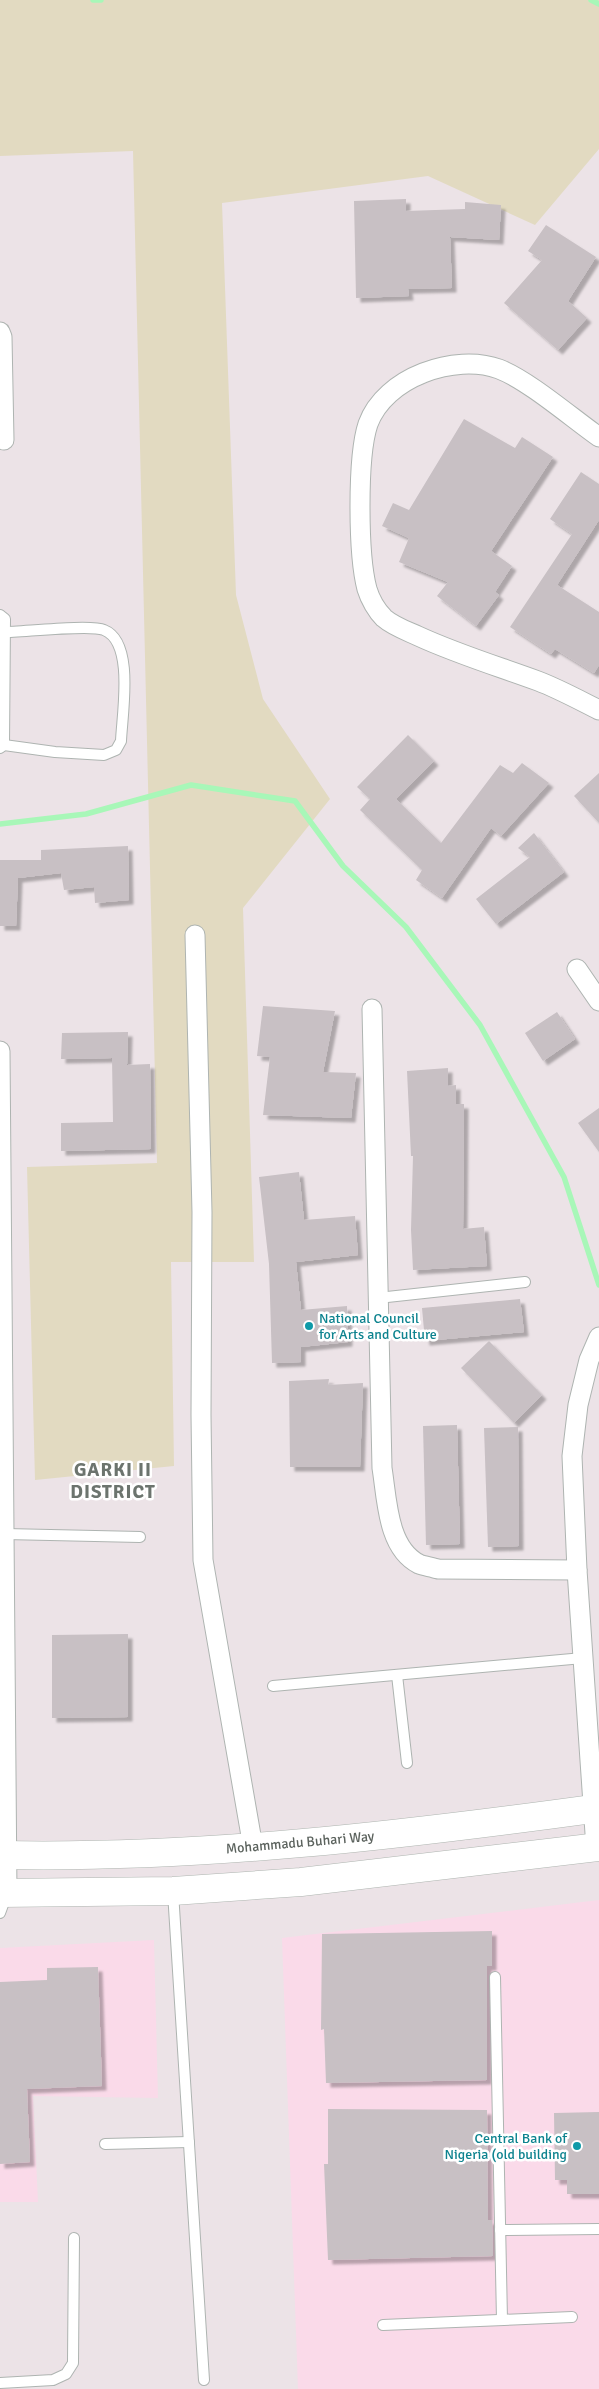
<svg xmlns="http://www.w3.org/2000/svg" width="599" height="2389" viewBox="0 0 599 2389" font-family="Signika,sans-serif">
  <defs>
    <filter id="shadow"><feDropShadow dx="4.5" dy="4.5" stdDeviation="1" flood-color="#0004"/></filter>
  </defs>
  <rect width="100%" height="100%" fill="#ece3e7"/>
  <g fill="#fadae9">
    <path d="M599,1900v489h-301l-16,-451z"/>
    <path d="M154,1940l4,158 -125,-2 5,106h-38v-254z"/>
  </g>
  <path fill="#e2dac1" d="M0,0h599v149l-64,76 -107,-49 -206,27 14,392 27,104 67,100 -87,109 11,354h-83l3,204 -139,14 -8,-313 130,-4 -24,-1012 -133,5z"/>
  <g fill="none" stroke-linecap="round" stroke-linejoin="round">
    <g stroke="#a8f7b8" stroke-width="5.5">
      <path d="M93,0h8"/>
      <path d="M591,0l8,4"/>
      <path d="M0,824l86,-10 105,-29 104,16 48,65 63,61 74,98 84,152 35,108"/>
    </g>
  </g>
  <g fill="#c8c0c4" filter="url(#shadow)">
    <path d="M406,199v12l59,-2v-7l36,3 -2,35 -49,-3 2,51 -44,1 1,7 -53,2 -2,-97z"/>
    <path d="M546,225l50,32 -28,44 19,17 -29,32 -54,-47 38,-43 -14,-9z"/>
    <path d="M464,419l51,29 7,-11 31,20 -62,94 21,15 -17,26 4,3 -23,31 -39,-30 11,-14 -49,-20 10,-24 -27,-12 11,-23 16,7z"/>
    <path d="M581,472l18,12v36l-42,65 42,27v53l-5,8 -39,-24 -4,5 -41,-27 62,-93 -22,-15z"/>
    <path d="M408,735l26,26 -38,38 45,44 59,-78 13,8 9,-10 27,20 -48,53 -10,-8 -49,70 -26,-18 6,-10 -62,-60 10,-11 -13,-12z"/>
    <path d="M599,773v50l-25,-27z"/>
    <path d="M534,833l30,39 -68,52 -20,-25 54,-42 -12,-9z"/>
    <path d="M128,846l1,54 -34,3 -1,-16 -30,3 -3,-17 -43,5 -2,48h-16v-66h41v-10z"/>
    <path d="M263,1006l72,5 -12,61 33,1 -5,45 -88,-3 7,-58 -13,-1z"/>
    <path d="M557,1012l18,27 -32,22 -18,-28z"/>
    <path d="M128,1032l-1,33 23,-1 1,85 -90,2v-28l52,-1 -1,-64 -51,1 1,-26z"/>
    <path d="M448,1068v18l8,-1v19h8l-1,125 21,-2 3,39 -74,4 -2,-40 2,-74h-2l-4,-85z"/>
    <path d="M599,1108v44l-21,-29z"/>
    <path d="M299,1172l5,48 51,-4 3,39 -62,7 5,48 46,-4 1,36 -47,5v15l-29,1 -3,-99 -10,-87z"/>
    <path d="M520,1299l4,33 -99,9 -3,-33z"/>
    <path d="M489,1341l53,54 -28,28 -53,-55z"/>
    <path d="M329,1379l-1,6 35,-2 -3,84h-70l-1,-86z"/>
    <path d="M457,1425l3,119 -34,1 -3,-119z"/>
    <path d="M518,1427l1,119 -31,1 -4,-119z"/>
    <path d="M128,1634v83l-76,1v-83z"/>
    <path d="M492,1931v35h-5v114l-161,3 -2,-54 -3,1 1,-96z"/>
    <path d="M98,1967l4,119 -75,3 3,73 -30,2v-182l47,-2v-12z"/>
    <path d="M328,2109l159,1 1,110h4l1,36 -165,4 -4,-96h4z"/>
    <path d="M599,2112v82h-32v-14h-12l-1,-67z"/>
  </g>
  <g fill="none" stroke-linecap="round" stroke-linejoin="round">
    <defs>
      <g id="service">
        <path d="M0,615l5,4 -1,126 -4,3"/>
        <path d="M4,745l51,7 49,3 12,-5 5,-9c1,-27 14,-99 -17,-111 -13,-6 -82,2 -100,2"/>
        <path d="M378,1298l147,-16"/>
        <path d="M5,1534l135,3"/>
        <path d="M397,1675l10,88"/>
        <path d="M273,1686l310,-28"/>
        <path d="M173,1892l31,488"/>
        <path d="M0,1913l7,-19"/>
        <path d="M495,1977l7,343"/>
        <path d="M105,2144l84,-2"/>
        <path d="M500,2230l99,-1"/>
        <path d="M383,2325l189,-8"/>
        <path d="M0,2383l53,-3 13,-6 7,-11 1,-125"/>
      </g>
      <g id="minor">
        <path d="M0,332l2,5 2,103"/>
        <path d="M599,437c-27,-19 -71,-57 -100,-68 -44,-16 -114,8 -131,55 -11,33 -10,131 -1,165 3,10 10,22 17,29 9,8 23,13 34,18 39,18 79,30 120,45 21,8 41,19 61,29"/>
        <path d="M195,935l7,277 -1,203 2,145 50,287"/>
        <path d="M577,969l22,32"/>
        <path d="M372,1009l10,459c5,30 5,80 37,96 5,2 13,3 19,5l139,1"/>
        <path d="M0,1051l7,843"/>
        <path d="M596,1848l-19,-278 -5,-114 6,-51 11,-45 10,-23"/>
      </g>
      <g id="secondary">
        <path d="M0,1855c201,4 401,-20 599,-47"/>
        <path d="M0,1893l173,-2 128,-9 298,-35"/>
      </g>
    </defs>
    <use href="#service" stroke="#aeb4b1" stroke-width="12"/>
    <use href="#minor" stroke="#aeb4b1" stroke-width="21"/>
    <use href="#secondary" stroke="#aeb5b0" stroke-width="29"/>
    <use href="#service" stroke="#fff" stroke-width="10"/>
    <use href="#minor" stroke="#fff" stroke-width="19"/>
    <use href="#secondary" stroke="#fff" stroke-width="28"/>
  </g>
  <g fill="#0f9aa8" stroke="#fff" stroke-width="2">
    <circle cx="309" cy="1326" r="5"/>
    <circle cx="577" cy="2146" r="5"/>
  </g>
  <g text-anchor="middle" stroke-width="5" stroke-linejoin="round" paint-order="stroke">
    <g font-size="14" fill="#0d838f" stroke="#fff" text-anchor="start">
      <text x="319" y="1323">National Council<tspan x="319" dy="16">for Arts and Culture</tspan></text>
      <text x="567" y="2143" text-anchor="end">Central Bank of<tspan x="567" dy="16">Nigeria (old building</tspan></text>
    </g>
    <g font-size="14" fill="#5b625d" stroke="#fff">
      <text transform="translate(300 1842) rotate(-5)" y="5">Mohammadu Buhari Way</text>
    </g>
    <g font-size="19" font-weight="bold" letter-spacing="1" fill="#6c746e" stroke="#fff">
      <text x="113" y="1476">GARKI II<tspan x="113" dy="22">DISTRICT</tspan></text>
    </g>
  </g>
</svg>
